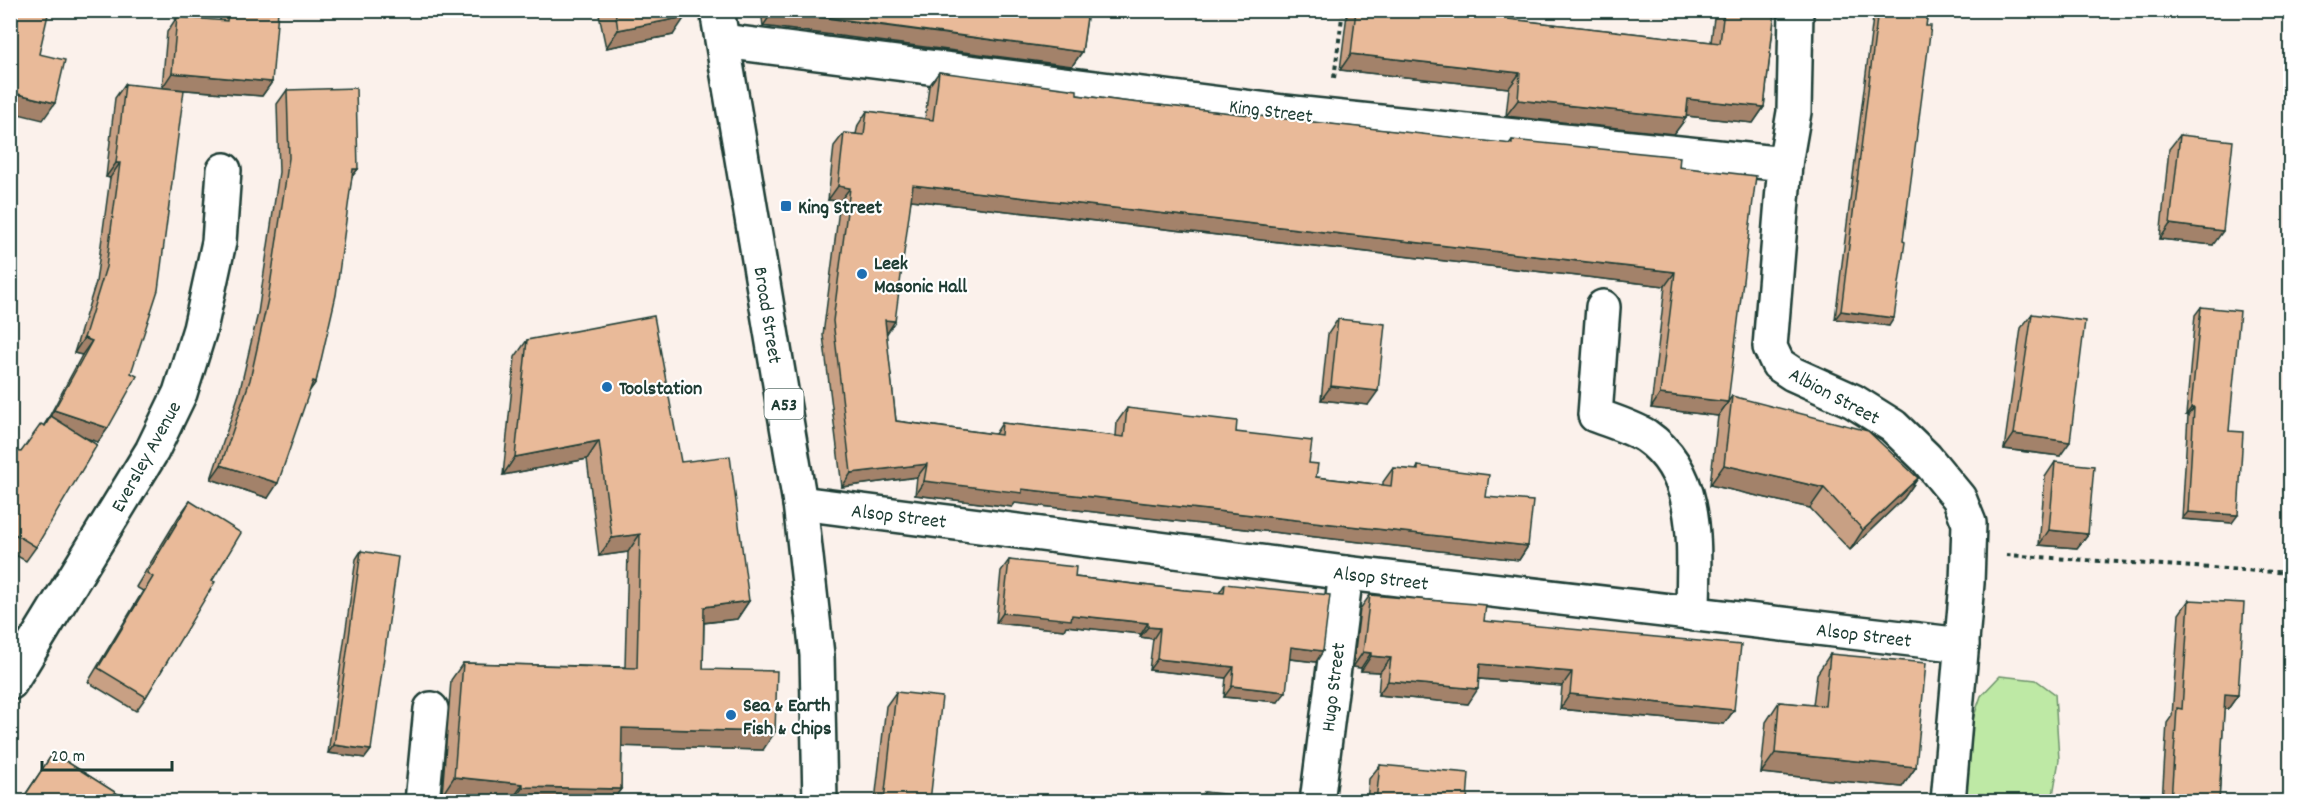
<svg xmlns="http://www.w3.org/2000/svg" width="2301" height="812" viewBox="0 0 2301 812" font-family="Dekko,sans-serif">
  <rect width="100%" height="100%" fill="#fbf1eb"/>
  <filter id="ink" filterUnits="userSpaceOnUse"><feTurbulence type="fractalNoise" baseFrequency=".0167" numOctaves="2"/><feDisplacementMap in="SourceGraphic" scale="12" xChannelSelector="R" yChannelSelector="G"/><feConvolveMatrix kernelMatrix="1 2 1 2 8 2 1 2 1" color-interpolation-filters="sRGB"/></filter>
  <g filter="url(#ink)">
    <path fill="#bee9a5" stroke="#6e936c" stroke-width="1.5" d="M2000,676l36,4 19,14 4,66 -7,41h-86l7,-82 8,-23z"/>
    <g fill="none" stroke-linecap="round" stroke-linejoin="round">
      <defs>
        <g id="minor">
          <path d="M1796,10l-2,102 -9,52 -15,183 8,17 15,10 60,27 40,25 33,32 33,40 10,25 -2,60 -19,219"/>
          <path d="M723,41l561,71 501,52"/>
          <path d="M1603,307l-8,108c16,6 36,12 51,21 58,40 47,118 47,178"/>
          <path d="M800,503l546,70 616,72"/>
          <path d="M10,683l142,-232 28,-58 20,-64 19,-87 5,-72"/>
          <path d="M422,802l9,-93"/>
          <path d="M1317,802l29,-229"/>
        </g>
        <path id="highway" d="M717,10l83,493 17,152 3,147"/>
      </defs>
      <use href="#minor" stroke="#1f3d34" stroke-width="38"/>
      <use href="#highway" stroke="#1f3d34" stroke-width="38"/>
      <g stroke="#1f3d34" stroke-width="4" stroke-dasharray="4.5 4.5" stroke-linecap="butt">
        <path d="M1334,78l9,-68"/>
        <path d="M2006,555l284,18"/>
      </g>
      <use href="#minor" stroke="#fff" stroke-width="33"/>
      <use href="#highway" stroke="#fff" stroke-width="33"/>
    </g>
    <g fill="#c8a084" stroke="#1f3d34" stroke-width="1.5">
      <path d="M226,10h45l1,72 -10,14 -100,-8 5,-56 10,-15 42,4z"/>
      <path d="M598,10h86l-11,25 -67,13z"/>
      <path d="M761,10h327l-6,42 -10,14 -309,-40z"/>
      <path d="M1349,10h126l33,9 203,23 4,-32h60l-11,97 -11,16 -67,-7v2l-12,16 -168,-18 3,-28 -169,-18 7,-56z"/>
      <path d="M1874,10h54l-39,316 -54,-7z"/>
      <path d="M2290,10v81h-6z"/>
      <path d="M939,72l138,23 45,6 387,43 3,-4 167,27 49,235 -10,14 -67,-8 14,-122 -754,-86 -25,134 10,87 99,13 7,-11 114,13 1,-14 10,-14 109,24 73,31 7,14 67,8v-3l10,-14 23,2 2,-4 68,31 42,49 -9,14 -504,-57 -3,4 -97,-12 2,-18 -75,10 -19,-152 17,-134 -12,-1 6,-54 10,-13 12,1 2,-9 9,-14 58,8 4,-33z"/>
      <path d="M125,84l-17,344 -10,14 -10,-3 -52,108 -10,14 -16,-9v-102l11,2 23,-26 38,-71 -8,-2 22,-71 14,-104 -4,-1 9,-79z"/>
      <path d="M287,90l71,79 -6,7 -36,206 -7,9 -41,107 -57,-19 28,-85 19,-81 21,-141 -2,-68z"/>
      <path d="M2180,135l33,110 -53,-6 9,-90z"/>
      <path d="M2201,307l28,124 3,92 -50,-4 6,-104h-2l9,-100z"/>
      <path d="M2032,314l28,142 -56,-7 17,-121z"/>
      <path d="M1338,319l30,86 -47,-5 7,-66z"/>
      <path d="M527,340l154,122 68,139 -12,18 -33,4 -1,46 60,81 -141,-4 -1,43 -9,12h-106l-64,-6 9,-115 12,-17 162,4 3,-115 -29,4 -12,-97 -84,16 12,-118z"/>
      <path d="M1732,396l186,82 -14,20 -54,52 -40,-42 -100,-23 8,-69z"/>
      <path d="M2055,462l33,72 -11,14 -38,-3 6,-68z"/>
      <path d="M190,501l22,80 -66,116 -10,14 -48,-29 55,-91 -7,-4 43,-71z"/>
      <path d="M361,551l10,199 -6,8 -37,-5 28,-194z"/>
      <path d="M1009,560l66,17 109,13 35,3 6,-9 98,67 -7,11 -27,-3 -11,43 -54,-5 2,-19 -77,-8 4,-31 -13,-2 1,-3 -75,-8 -2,4 -68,-7 5,-52z"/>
      <path d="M1370,595l114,26 250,89 -10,14 -164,-15 2,-23 -83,-7 -11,25 -90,-9 2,-23 -19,-1v-3l-8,-1 7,-58z"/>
      <path d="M2189,600l49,95 -10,14h-4l-5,92h-57l5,-78 5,-7 7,-102z"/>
      <path d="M1830,654l86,113 -14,20 -141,-14 5,-51 13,-20 34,3 4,-31z"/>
      <path d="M896,692l34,109h-55l11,-95z"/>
      <path d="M53,753l76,48h-108z"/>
      <path d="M1380,765l87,36h-100l2,-22z"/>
      <path d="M1204,792l60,9h-67z"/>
    </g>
    <g fill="#a3826b" stroke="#1f3d34" stroke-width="1.5">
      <path d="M773,11l309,41 -10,14 -309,-40z"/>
      <path d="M685,17l-12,18 -67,13 12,-18z"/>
      <path d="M1351,54l169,19 -11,15 -169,-18z"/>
      <path d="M172,73l100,9 -10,14 -100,-8z"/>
      <path d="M2289,83h1v8h-6z"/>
      <path d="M10,92l45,11 -12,17 -33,-8z"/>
      <path d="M1688,99l76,8 -11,16 -76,-8z"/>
      <path d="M1518,100l168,18 -12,16 -168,-18z"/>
      <path d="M116,163h4l-10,15 -4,-1z"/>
      <path d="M353,169h5l-11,14z"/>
      <path d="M913,185l762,87 -10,14 -762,-87z"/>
      <path d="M838,186l12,2 -10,13 -12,-1z"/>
      <path d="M2170,224l53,7 -10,14 -53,-6z"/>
      <path d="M1841,311l53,7 -5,8 -54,-7z"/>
      <path d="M885,320l10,1 -9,14z"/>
      <path d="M84,338l8,3 -10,14 -8,-2z"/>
      <path d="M313,381l3,1 -10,14z"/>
      <path d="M1331,386l47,5 -10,14 -47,-5z"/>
      <path d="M1660,394l68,8 -10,14 -67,-8z"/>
      <path d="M2191,408h3l-6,7h-2z"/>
      <path d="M54,410l54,18 -10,14 -52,-17 5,-9 -7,9z"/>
      <path d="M2014,434l56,8 -10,14 -56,-7z"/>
      <path d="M599,441l-12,18 -84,16 12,-18z"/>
      <path d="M927,464l-10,13 -75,10 9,-14z"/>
      <path d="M221,465l57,18 -10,15 -57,-19z"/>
      <path d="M1724,465l100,23 -14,20 -100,-23z"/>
      <path d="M1918,478l-14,20 -54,52 13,-20z"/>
      <path d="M924,481l98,8 506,57 -9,14 -504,-57 -3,4 -97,-12z"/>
      <path d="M2188,512l50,3 -6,8 -50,-4z"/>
      <path d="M2049,530l39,4 -11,14 -38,-3z"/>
      <path d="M640,534l-12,18 -29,4 13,-18z"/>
      <path d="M749,601l-12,18 -45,5 12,-17z"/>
      <path d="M1003,613l69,2 76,8 -7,11 -75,-8 -2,4 -68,-7z"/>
      <path d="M1148,627l12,1 -7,11 -13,-2z"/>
      <path d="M1291,647l32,4 -7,11 -33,-4z"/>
      <path d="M1363,652l8,1 -10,15 -8,-1z"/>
      <path d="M1371,656l20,2 -11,14 -19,-1z"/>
      <path d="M1157,659l77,8 -8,11 -77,-8z"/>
      <path d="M1480,664l92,8 -10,14 -92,-8z"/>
      <path d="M1388,681l90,8 -10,15 -90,-9z"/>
      <path d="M1232,686l54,6 -8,10 -54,-5z"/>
      <path d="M1570,694l164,16 -10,14 -164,-15z"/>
      <path d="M2225,694l13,1 -10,14h-13z"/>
      <path d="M622,728l153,4 -12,18 -153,-4z"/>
      <path d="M334,745l37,5 -6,8 -37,-5z"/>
      <path d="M1775,753l141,14 -14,20 -141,-14z"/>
      <path d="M454,777l69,7 -12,17 -69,-6z"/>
      <path d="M523,787l98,2 -9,12h-99z"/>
    </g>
    <g fill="#e9ba99" stroke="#1f3d34" stroke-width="1.5">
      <path d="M10,10h39l-10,44 26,6 -10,43 -45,-11z"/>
      <path d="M228,10l50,1 -6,71 -100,-9 5,-56 50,4z"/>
      <path d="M615,10h69l1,7 -67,13z"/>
      <path d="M773,10h315l-6,42z"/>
      <path d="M1356,10h119l34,4 -1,5 212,24 4,-33h51l-11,97 -76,-8 -2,19 -168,-18 2,-27 -169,-19z"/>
      <path d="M1878,10h50l-2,16h5l-28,215 2,1 -11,76 -53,-7z"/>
      <path d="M2290,63v20h-1z"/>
      <path d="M939,72l138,18v5l45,6 390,43v-4l168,17 -1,10 77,9 -28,226 -68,-8 15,-122 -762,-87 -18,136 -10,-1 11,101 105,14 1,-12 122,14 3,-29 110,13 -1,11 76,9 -3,22 9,1 -2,13 75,9 2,-18 25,2v-4l71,9 -3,22 47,4 -5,45 -506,-57v4l-98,-12 3,-17 -76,9 -18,-152 17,-133 -12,-2 6,-53 20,2 3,-24 66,9z"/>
      <path d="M125,84l59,6 -26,200 -27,83 6,3 -29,52 -54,-18 38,-69 -8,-3 22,-71 14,-104h-4z"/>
      <path d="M356,88l2,81h-5l-17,126 -20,87 -3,-1 -35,102 -57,-18 29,-85 18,-81 21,-141 -2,-68z"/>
      <path d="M2180,135l53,6 -10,90 -53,-7z"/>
      <path d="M2201,307l39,4 -11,120 14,1 -5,83 -50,-3 6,-104h-3z"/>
      <path d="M2032,314l53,7 -15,121 -56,-8z"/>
      <path d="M654,316l27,146 49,-6 19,145 -45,6 -1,62 74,2 -2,61 -153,-4 -1,61 -98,-2v-3l-69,-7 9,-114 174,5 3,-134 -28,4 -13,-97 -84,16 12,-117z"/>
      <path d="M1338,319l47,5 -7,67 -47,-5z"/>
      <path d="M1732,396l136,35 50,47 -55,52 -39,-42 -100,-23z"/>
      <path d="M51,416l46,29 -61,102 -26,-16v-81l11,2 20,-28 4,2z"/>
      <path d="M2055,462l39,4 -6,68 -39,-4z"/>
      <path d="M190,501l51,32 -29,48 3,1 -69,115 -48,-29 55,-91 -6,-4z"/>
      <path d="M361,551l37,6 -27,193 -37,-5z"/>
      <path d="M1009,560l67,7 -1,10 109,13 40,3 1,-9 105,11 -7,56 -32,-4 -5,45 -54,-6 2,-19 -77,-8 3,-31 -12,-1v-4l-76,-8 -1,5 -68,-7z"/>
      <path d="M1370,595l116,10 -2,16 257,24 -7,65 -164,-16 2,-22 -92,-8 -2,25 -90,-8 3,-23 -20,-2v-3l-8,-1z"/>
      <path d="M2189,600l55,3 -6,92 -13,-1 -6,107h-48l6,-93 5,1z"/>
      <path d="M1830,654l96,9 -10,104 -141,-14 4,-51 46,4z"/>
      <path d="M896,692l46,5 -12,104h-46z"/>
      <path d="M53,753l76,48h-97l-8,-4z"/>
      <path d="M1380,765l89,8 -2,28h-91z"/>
      <path d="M1204,792l60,6v3h-61z"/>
    </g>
  </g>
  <g fill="#1f6fb2" stroke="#fff" stroke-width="2">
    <rect x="780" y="200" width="12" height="12" rx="3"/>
    <circle cx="862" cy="274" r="6"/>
    <circle cx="607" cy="387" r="6"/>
    <circle cx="731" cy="715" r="6"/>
  </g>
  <g text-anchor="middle" stroke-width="4.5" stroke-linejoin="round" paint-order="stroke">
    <rect fill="#fff" stroke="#627771" stroke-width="1.5" x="764.5" y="389" width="39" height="30" rx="4.5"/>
    <g font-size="18" font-weight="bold" fill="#1f3d34">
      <text x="784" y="410">A53</text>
    </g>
    <g font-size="20" fill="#1f3d34" stroke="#fff">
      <text transform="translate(1271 110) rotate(7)" y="7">King Street</text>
      <text transform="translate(769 315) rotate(81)" y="7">Broad Street</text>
      <text transform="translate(1835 395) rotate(28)" y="7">Albion Street</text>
      <text transform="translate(145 456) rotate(-61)" y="7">Eversley Avenue</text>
      <text transform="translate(899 515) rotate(7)" y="7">Alsop Street</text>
      <text transform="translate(1381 577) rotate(7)" y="7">Alsop Street</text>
      <text transform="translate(1864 634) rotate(7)" y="7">Alsop Street</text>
      <text transform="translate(1332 687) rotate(-83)" y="7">Hugo Street</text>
    </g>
    <g font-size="20" font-weight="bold" fill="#1f3d34" stroke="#fff" text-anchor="start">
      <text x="798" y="213">King Street</text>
      <text x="874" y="269">Leek<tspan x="874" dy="23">Masonic Hall</tspan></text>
      <text x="619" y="394">Toolstation</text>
      <text x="743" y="711">Sea &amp; Earth<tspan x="743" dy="23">Fish &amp; Chips</tspan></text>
    </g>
  </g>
  <rect width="2301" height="812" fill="none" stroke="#fff" stroke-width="36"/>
  <rect x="18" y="18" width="2265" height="776" fill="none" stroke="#1f3d34" stroke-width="2" filter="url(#ink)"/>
  <path d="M42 761v9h130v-9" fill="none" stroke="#1f3d34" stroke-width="3"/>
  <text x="51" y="761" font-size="18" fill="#1f3d34" stroke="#ffffff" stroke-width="4.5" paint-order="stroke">20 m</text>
</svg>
